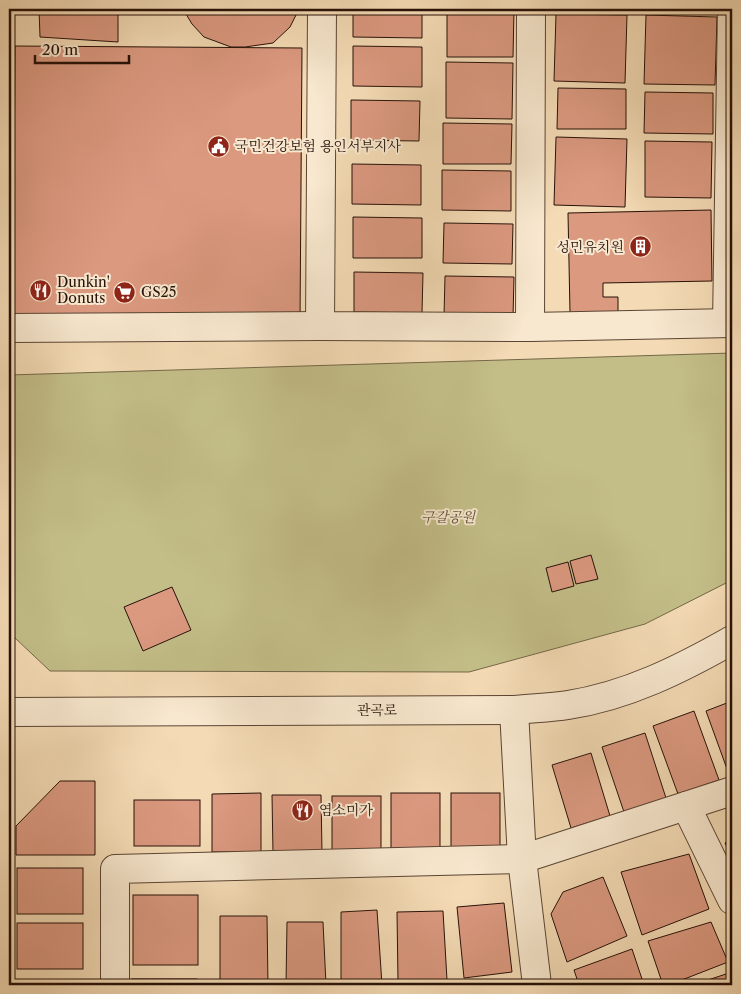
<svg xmlns="http://www.w3.org/2000/svg" width="741" height="994" viewBox="0 0 741 994" font-family="'Libre Caslon Text','Noto Serif KR',serif">
  <rect width="100%" height="100%" fill="#f4dbb5"/>
  <filter id="stains"><feTurbulence type="fractalNoise" baseFrequency=".004" numOctaves="4"/><feColorMatrix values="0 0 0 0 .2 0 0 0 0 .09 0 0 0 0 .02 0 0 0 .5 -.17"/></filter>
  <radialGradient id="worn" r=".72"><stop offset=".6" stop-color="#630" stop-opacity="0"/><stop offset="1" stop-color="#630" stop-opacity=".3"/></radialGradient>
  <path fill="#c3be88" stroke="#756848" d="M732,353v227l-87,44 -176,48 -419,-1 -36,-34 -5,-128v-134z"/>
  <g fill="#db9980" stroke="#271108">
    <path d="M39,9h79v33l-78,-5z"/>
    <path d="M183,9h116l-9,18 -17,16 -28,4h-14l-27,-10 -12,-13z"/>
    <path d="M353,9h69v29l-69,-1z"/>
    <path d="M447,9h67l-1,48h-66z"/>
    <path d="M560,9h66v1z"/>
    <path d="M556,14l71,1 -2,68 -71,-2z"/>
    <path d="M646,15l71,2 -2,68 -71,-1z"/>
    <path d="M15,46l287,2 -2,274 -287,-2z"/>
    <path d="M353,46l69,1v40l-69,-1z"/>
    <path d="M446,62l67,1 -1,56 -66,-1z"/>
    <path d="M558,88l68,1v40h-69z"/>
    <path d="M645,92l68,1v41l-69,-1z"/>
    <path d="M351,100l69,1 -1,40 -68,-1z"/>
    <path d="M443,123l69,1 -1,40h-68z"/>
    <path d="M556,137l71,2 -2,68 -71,-2z"/>
    <path d="M645,141l67,1 -1,56 -66,-1z"/>
    <path d="M352,164l69,1v40l-69,-1z"/>
    <path d="M442,170l69,1v40l-69,-1z"/>
    <path d="M711,210l1,71 -109,2v14h15v16h-48l-2,-100z"/>
    <path d="M353,217l69,1v40h-69z"/>
    <path d="M444,223l69,1 -1,40 -69,-1z"/>
    <path d="M354,272l69,1 -1,40 -68,-1z"/>
    <path d="M445,276l69,1 -1,40 -69,-1z"/>
    <path d="M591,555l7,24 -22,5 -6,-23z"/>
    <path d="M568,562l6,24 -22,6 -6,-24z"/>
    <path d="M172,587l19,43 -48,21 -19,-44z"/>
    <path d="M732,701v79h-1l-25,-69z"/>
    <path d="M694,711l25,69 -41,14 -25,-68z"/>
    <path d="M645,733l21,65 -42,14 -22,-65z"/>
    <path d="M591,753l19,63 -39,12 -19,-63z"/>
    <path d="M60,781h35v74h-79v-29z"/>
    <path d="M261,793v59h-49v-58z"/>
    <rect x="391" y="793" width="49" height="58"/>
    <rect x="451" y="793" width="49" height="58"/>
    <path d="M272,795h49l1,58 -49,1z"/>
    <rect x="332" y="796" width="49" height="59"/>
    <rect x="134" y="800" width="66" height="46"/>
    <path d="M732,840v18l-7,-15z"/>
    <path d="M689,854l20,55 -67,26 -21,-63z"/>
    <rect x="17" y="868" width="66" height="46"/>
    <path d="M603,877l24,59 -60,26 -16,-48 12,-22z"/>
    <rect x="133" y="895" width="65" height="70"/>
    <path d="M504,903l8,69 -48,6 -7,-71z"/>
    <path d="M377,910l5,75h-41v-73z"/>
    <path d="M443,911l4,69 -49,1 -1,-69z"/>
    <path d="M220,916h47l1,69h-48z"/>
    <path d="M287,922h36l3,63h-40z"/>
    <path d="M711,922l17,40 -59,23h-6l-15,-44z"/>
    <rect x="17" y="923" width="66" height="46"/>
    <path d="M632,949l12,36h-65l-5,-15z"/>
    <path d="M732,972v13h-39z"/>
    <rect x="132" y="979" width="65" height="6"/>
    <rect x="15" y="981" width="65" height="4"/>
  </g>
  <g fill="none" stroke-linecap="round" stroke-linejoin="round">
    <defs>
      <g id="minor">
        <path d="M322,9l-2,317 210,1 202,-4"/>
        <path d="M727,323l5,-314"/>
        <path d="M530,327l1,-318"/>
        <path d="M9,328l311,-2"/>
        <path d="M514,710l8,149 15,126"/>
        <path d="M686,806l46,94"/>
        <path d="M115,985v-116l407,-10 210,-68"/>
      </g>
      <path id="tertiary" d="M9,712l505,-2c18,-2 36,-2 54,-5 59,-9 113,-36 164,-65"/>
    </defs>
    <use href="#minor" stroke="#5a4433" stroke-width="30"/>
    <use href="#tertiary" stroke="#5a4433" stroke-width="30"/>
    <use href="#minor" stroke="#f8e8cf" stroke-width="28"/>
    <use href="#tertiary" stroke="#f8e8cf" stroke-width="28"/>
  </g>
  <defs>
    <symbol id="civic-disc" viewBox="-11 -11 22 22"><circle r="9.5" fill="#8f2418" stroke="#f8e8cf"/><path d="M-.6-6.5H3V-4.5H.6V-3L4-1V1h2V6H-6V1h2V-1L-.6-3ZM-1.2 2.5V6h2.4V2.5Z" fill="#fff"/></symbol>
    <symbol id="building-disc" viewBox="-11 -11 22 22"><circle r="9.5" fill="#8f2418" stroke="#f8e8cf"/><path d="M-4-6H4V6H1V3H-1V6H-4ZM-2.5-4.3h1.7v1.8h-1.7ZM.8-4.3h1.7v1.8H.8ZM-2.5-1h1.7V.8h-1.7ZM.8-1h1.7V.8H.8Z" fill="#fff"/></symbol>
    <symbol id="restaurant-disc" viewBox="-11 -11 22 22"><circle r="9.5" fill="#8f2418" stroke="#f8e8cf"/><path d="M-5-6h1v4h1v-4h1v4h1v-4h1v5L-1.5 .5V6h-2V.5L-5-1ZM5-6V6H3V1.5H1.5Q1.5-4 5-6Z" fill="#fff"/></symbol>
    <symbol id="supermarket-disc" viewBox="-11 -11 22 22"><circle r="9.5" fill="#8f2418" stroke="#f8e8cf"/><path d="M-6-5.5h2.5l.6 2H6L4.5 2H-2.5L-4.4-4H-6ZM-1.5 3.2a1.3 1.3 0 1 0 .1 0ZM3 3.2a1.3 1.3 0 1 0 .1 0Z" fill="#fff"/></symbol>
  </defs>
  <g fill-rule="evenodd">
    <use href="#civic-disc" x="206" y="134" width="25" height="25"/>
    <use href="#building-disc" x="628" y="234" width="25" height="25"/>
    <use href="#restaurant-disc" x="28" y="278" width="25" height="25"/>
    <use href="#supermarket-disc" x="112" y="280" width="25" height="25"/>
    <use href="#restaurant-disc" x="290" y="798" width="25" height="25"/>
  </g>
  <g text-anchor="middle" stroke-width="4" stroke-linejoin="round" paint-order="stroke">
    <g font-size="14" fill="#271108" stroke="#f8e8cf" text-anchor="start">
      <text x="235" y="151">국민건강보험 용인서부지사</text>
      <text x="624" y="252" text-anchor="end">성민유치원</text>
      <text x="57" y="287">Dunkin'<tspan x="57" dy="16">Donuts</tspan></text>
      <text x="141" y="297">GS25</text>
      <text x="319" y="815">염소미가</text>
    </g>
    <g font-size="14" font-style="italic" fill="#5e4e35" stroke="#f8e8cf">
      <text x="448" y="522">구갈공원</text>
    </g>
    <g font-size="14" fill="#271108" stroke="#f8e8cf">
      <text x="377" y="715">관곡로</text>
    </g>
  </g>
  <rect width="741" height="994" fill="none" stroke="#f4dbb5" stroke-width="30"/>
  <rect x="10" y="10" width="721" height="974" fill="none" stroke="#271108" stroke-width="2.5"/>
  <rect x="15" y="15" width="711" height="964" fill="none" stroke="#271108"/>
  <path d="M35 55v8h94v-8" fill="none" stroke="#271108" stroke-width="2.5"/>
  <text x="42" y="55" font-size="15" fill="#271108" stroke="#f8e8cf" stroke-width="4" paint-order="stroke">20 m</text>
  <rect width="100%" height="100%" filter="url(#stains)"/>
  <rect width="100%" height="100%" fill="url(#worn)"/>
</svg>
